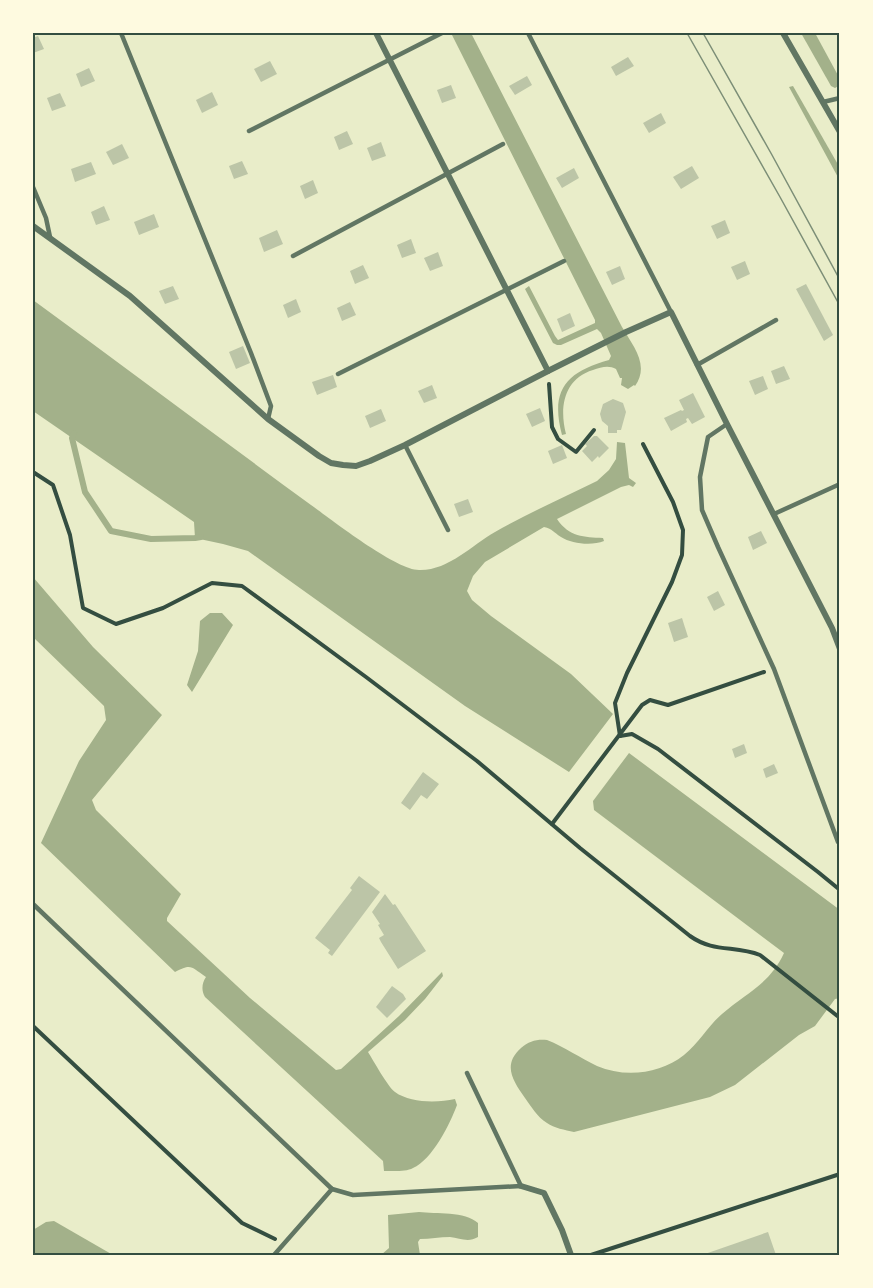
<svg xmlns="http://www.w3.org/2000/svg" width="873" height="1288" viewBox="0 0 873 1288" font-family="Ubuntu,sans-serif">
  <rect width="100%" height="100%" fill="#e9edc9"/>
  <g fill="#a3b18a">
    <path d="M451,33h20l151,294c11,19 28,38 13,59l-1,-1 -6,4 -7,-4 1,-7h-2l-4,-9c-7,-4 -15,-2 -23,1 -29,9 -34,37 -27,64l-4,1c-12,-45 4,-63 47,-75l2,-4 -10,-23 -4,-4 -36,16h-4l-4,-2 -28,-54 4,-3 26,50 3,4 37,-17v-3z"/>
    <path d="M801,33h14l25,46v6l-5,3 -4,-2z"/>
    <path d="M793,86l47,82v13l-51,-94z"/>
    <path d="M33,300c93,68 185,137 278,205 21,15 85,65 108,65 29,1 53,-25 76,-38 33,-19 68,-34 102,-51l12,-11 7,-11 1,-17 8,1 4,35 7,5 -3,4 -4,-2 -8,2 -64,32c12,18 27,18 46,19l1,3c-12,5 -32,3 -43,-4 -8,-5 -8,-8 -17,-10l-59,35 -12,14 -6,15 5,9 19,16 80,58 42,40 -44,58 -104,-66 -217,-155 -25,-7 -28,-6 -1,-16 -161,-111z"/>
    <path d="M33,577l60,70 69,68 -70,85 4,10 85,84 -14,24v3l83,77 86,72 5,-1 58,-53 43,-44 1,4 -18,23 -20,21 -37,32c5,8 20,35 27,40 15,11 42,11 60,7l2,6c-7,19 -25,55 -44,63 -7,4 -20,3 -29,3l-1,-10 -178,-164c-4,-7 -3,-14 1,-20 -15,-10 -14,-14 -31,-5l-134,-129 38,-82 27,-41 -2,-14 -71,-69z"/>
    <path d="M210,613h12l11,12 -41,67 -5,-7 11,-34 2,-30z"/>
    <path d="M629,753l211,157v88l-5,1 -20,27 -16,9 -64,50 -25,12 -136,35c-9,-2 -20,-4 -27,-9 -10,-6 -16,-17 -22,-25 -12,-17 -23,-33 -4,-50 8,-7 16,-9 26,-8 18,7 33,18 50,26 28,12 63,8 87,-11 15,-12 24,-29 38,-41 24,-21 48,-30 62,-61l-190,-143 -1,-9z"/>
    <path d="M419,1212c17,2 46,-1 59,11v14c-10,6 -18,1 -28,0 -10,0 -20,2 -30,2l-2,3 2,13h-39l8,-7 -1,-33z"/>
    <path d="M54,1221l59,34h-80v-25l13,-8z"/>
  </g>
  <g fill="none" stroke-linecap="round" stroke-linejoin="round">
    <path stroke="#a3b18a" stroke-width="6" d="M74,433l-2,5 13,54 26,39 40,8 44,-1 6,-1"/>
  </g>
  <g fill="#bcc5a7">
    <path d="M38,36l6,13 -11,4v-15z"/>
    <path d="M628,57l6,9 -18,10 -5,-9z"/>
    <path d="M270,61l7,13 -16,8 -7,-13z"/>
    <path d="M89,68l6,13 -14,6 -5,-13z"/>
    <path d="M527,76l5,9 -17,10 -6,-9z"/>
    <path d="M451,85l5,13 -14,5 -5,-13z"/>
    <path d="M212,92l6,13 -16,8 -6,-13z"/>
    <path d="M60,93l6,13 -14,5 -5,-13z"/>
    <path d="M661,113l5,10 -17,10 -6,-10z"/>
    <path d="M347,131l6,13 -14,6 -5,-13z"/>
    <path d="M381,142l5,14 -14,5 -5,-13z"/>
    <path d="M122,144l7,14 -16,7 -7,-13z"/>
    <path d="M242,161l6,13 -14,5 -5,-13z"/>
    <path d="M91,162l5,12 -21,8 -4,-13z"/>
    <path d="M692,166l7,12 -18,11 -8,-12z"/>
    <path d="M574,168l5,10 -17,10 -6,-10z"/>
    <path d="M313,180l5,13 -13,6 -5,-13z"/>
    <path d="M104,206l6,14 -14,5 -5,-13z"/>
    <path d="M154,214l5,13 -20,8 -5,-13z"/>
    <path d="M725,220l5,13 -13,6 -6,-13z"/>
    <path d="M277,230l6,14 -19,8 -5,-14z"/>
    <path d="M411,239l5,14 -14,5 -5,-13z"/>
    <path d="M438,252l5,14 -13,5 -6,-13z"/>
    <path d="M745,261l5,13 -13,6 -6,-13z"/>
    <path d="M363,265l6,13 -14,6 -5,-13z"/>
    <path d="M620,266l5,13 -13,6 -6,-13z"/>
    <path d="M806,284l27,51 -9,6 -28,-52z"/>
    <path d="M173,286l6,13 -14,5 -6,-13z"/>
    <path d="M296,299l5,13 -13,6 -5,-13z"/>
    <path d="M350,302l6,13 -14,6 -5,-13z"/>
    <path d="M570,313l5,13 -13,6 -5,-13z"/>
    <path d="M243,346l7,17 -14,6 -7,-17z"/>
    <path d="M784,366l6,13 -14,5 -5,-13z"/>
    <path d="M333,375l4,12 -20,8 -5,-13z"/>
    <path d="M763,376l5,13 -13,6 -6,-14z"/>
    <path d="M432,385l5,13 -13,5 -6,-12z"/>
    <path d="M693,393l12,24 -13,7 -4,-6 -2,1 1,3 -16,9 -7,-13 17,-8 1,1 2,-1 -5,-10z"/>
    <path d="M613,399l10,4 3,9 -5,18h-4v3h-9v-7l-6,-5 -2,-7 3,-10z"/>
    <path d="M540,408l5,13 -13,6 -6,-13z"/>
    <path d="M381,409l5,12 -16,7 -5,-12z"/>
    <path d="M594,436h3l12,12 -10,10 -1,-2 -6,6 -10,-11 5,-5 -2,-2z"/>
    <path d="M562,445l5,13 -14,6 -5,-13z"/>
    <path d="M468,499l5,13 -14,5 -5,-13z"/>
    <path d="M761,531l6,12 -14,7 -5,-13z"/>
    <path d="M718,591l7,14 -11,6 -7,-14z"/>
    <path d="M682,618l6,19 -14,5 -6,-19z"/>
    <path d="M744,744l3,9 -12,5 -3,-9z"/>
    <path d="M774,764l4,9 -12,5 -3,-9z"/>
    <path d="M423,772l16,12 -12,15 -6,-4 -11,15 -9,-7z"/>
    <path d="M359,876l21,16 -48,64 -4,-3 2,-3 -15,-12 37,-48 -2,-2z"/>
    <path d="M385,894l8,11 2,-1 31,47 -28,18 -17,-27 -2,-4 5,-3 -6,-10 2,-1 -8,-12z"/>
    <path d="M392,986l11,8 3,5 -19,19 -11,-11z"/>
    <path d="M768,1232l8,23h-74z"/>
  </g>
  <g fill="none" stroke-linecap="round" stroke-linejoin="round">
    <g stroke="#344e41" stroke-width="4">
      <path d="M549,384l3,43 6,12 18,13 18,-22"/>
      <path d="M33,472l20,13 17,50 13,73 33,16 47,-16 49,-25 30,3 124,91 111,84 103,87 110,88c24,17 45,9 70,19l80,63"/>
      <path d="M620,736l-5,-33 12,-30 45,-91 10,-27 1,-25 -10,-28 -30,-58"/>
      <path d="M620,736l12,-2 26,15 160,123 22,18"/>
      <path d="M552,824l90,-119 8,-5 18,5 96,-33"/>
      <path d="M33,1026l209,197 33,16"/>
      <path d="M591,1255l249,-81"/>
    </g>
    <g stroke="#617663" stroke-width="4.5">
      <path d="M121,33l130,320 20,53 -3,13"/>
      <path d="M528,33l143,279"/>
      <path d="M823,102l17,-4"/>
      <path d="M249,131l193,-98"/>
      <path d="M33,187l13,31 4,19"/>
      <path d="M293,256l210,-112"/>
      <path d="M697,365l79,-45"/>
      <path d="M338,374l226,-113"/>
      <path d="M727,424l-19,13 -8,40 2,33 16,37 56,122 64,173 2,2"/>
      <path d="M405,445l43,85"/>
      <path d="M774,514l66,-30"/>
      <path d="M33,904l299,285 21,6 168,-9 -54,-113"/>
      <path d="M274,1255l58,-66"/>
    </g>
    <g stroke="#617663" stroke-width="6">
      <path d="M376,33l172,338"/>
      <path d="M783,33l57,99"/>
      <path d="M33,226l97,70 138,123 51,37 12,7 12,2 13,1 14,-5 35,-16 143,-74 78,-39 45,-20 56,112 105,204 8,21"/>
      <path d="M521,1186l23,7 18,37 9,25"/>
    </g>
    <g stroke="#7c8e77" stroke-width="1.5">
      <path d="M687,33l93,164 60,109"/>
      <path d="M703,33l69,122 68,125"/>
    </g>
  </g>
  <rect width="873" height="1288" fill="none" stroke="#fefae0" stroke-width="69"/>
  <rect x="34" y="34" width="804" height="1220" fill="none" stroke="#344e41" stroke-width="2"/>
</svg>
